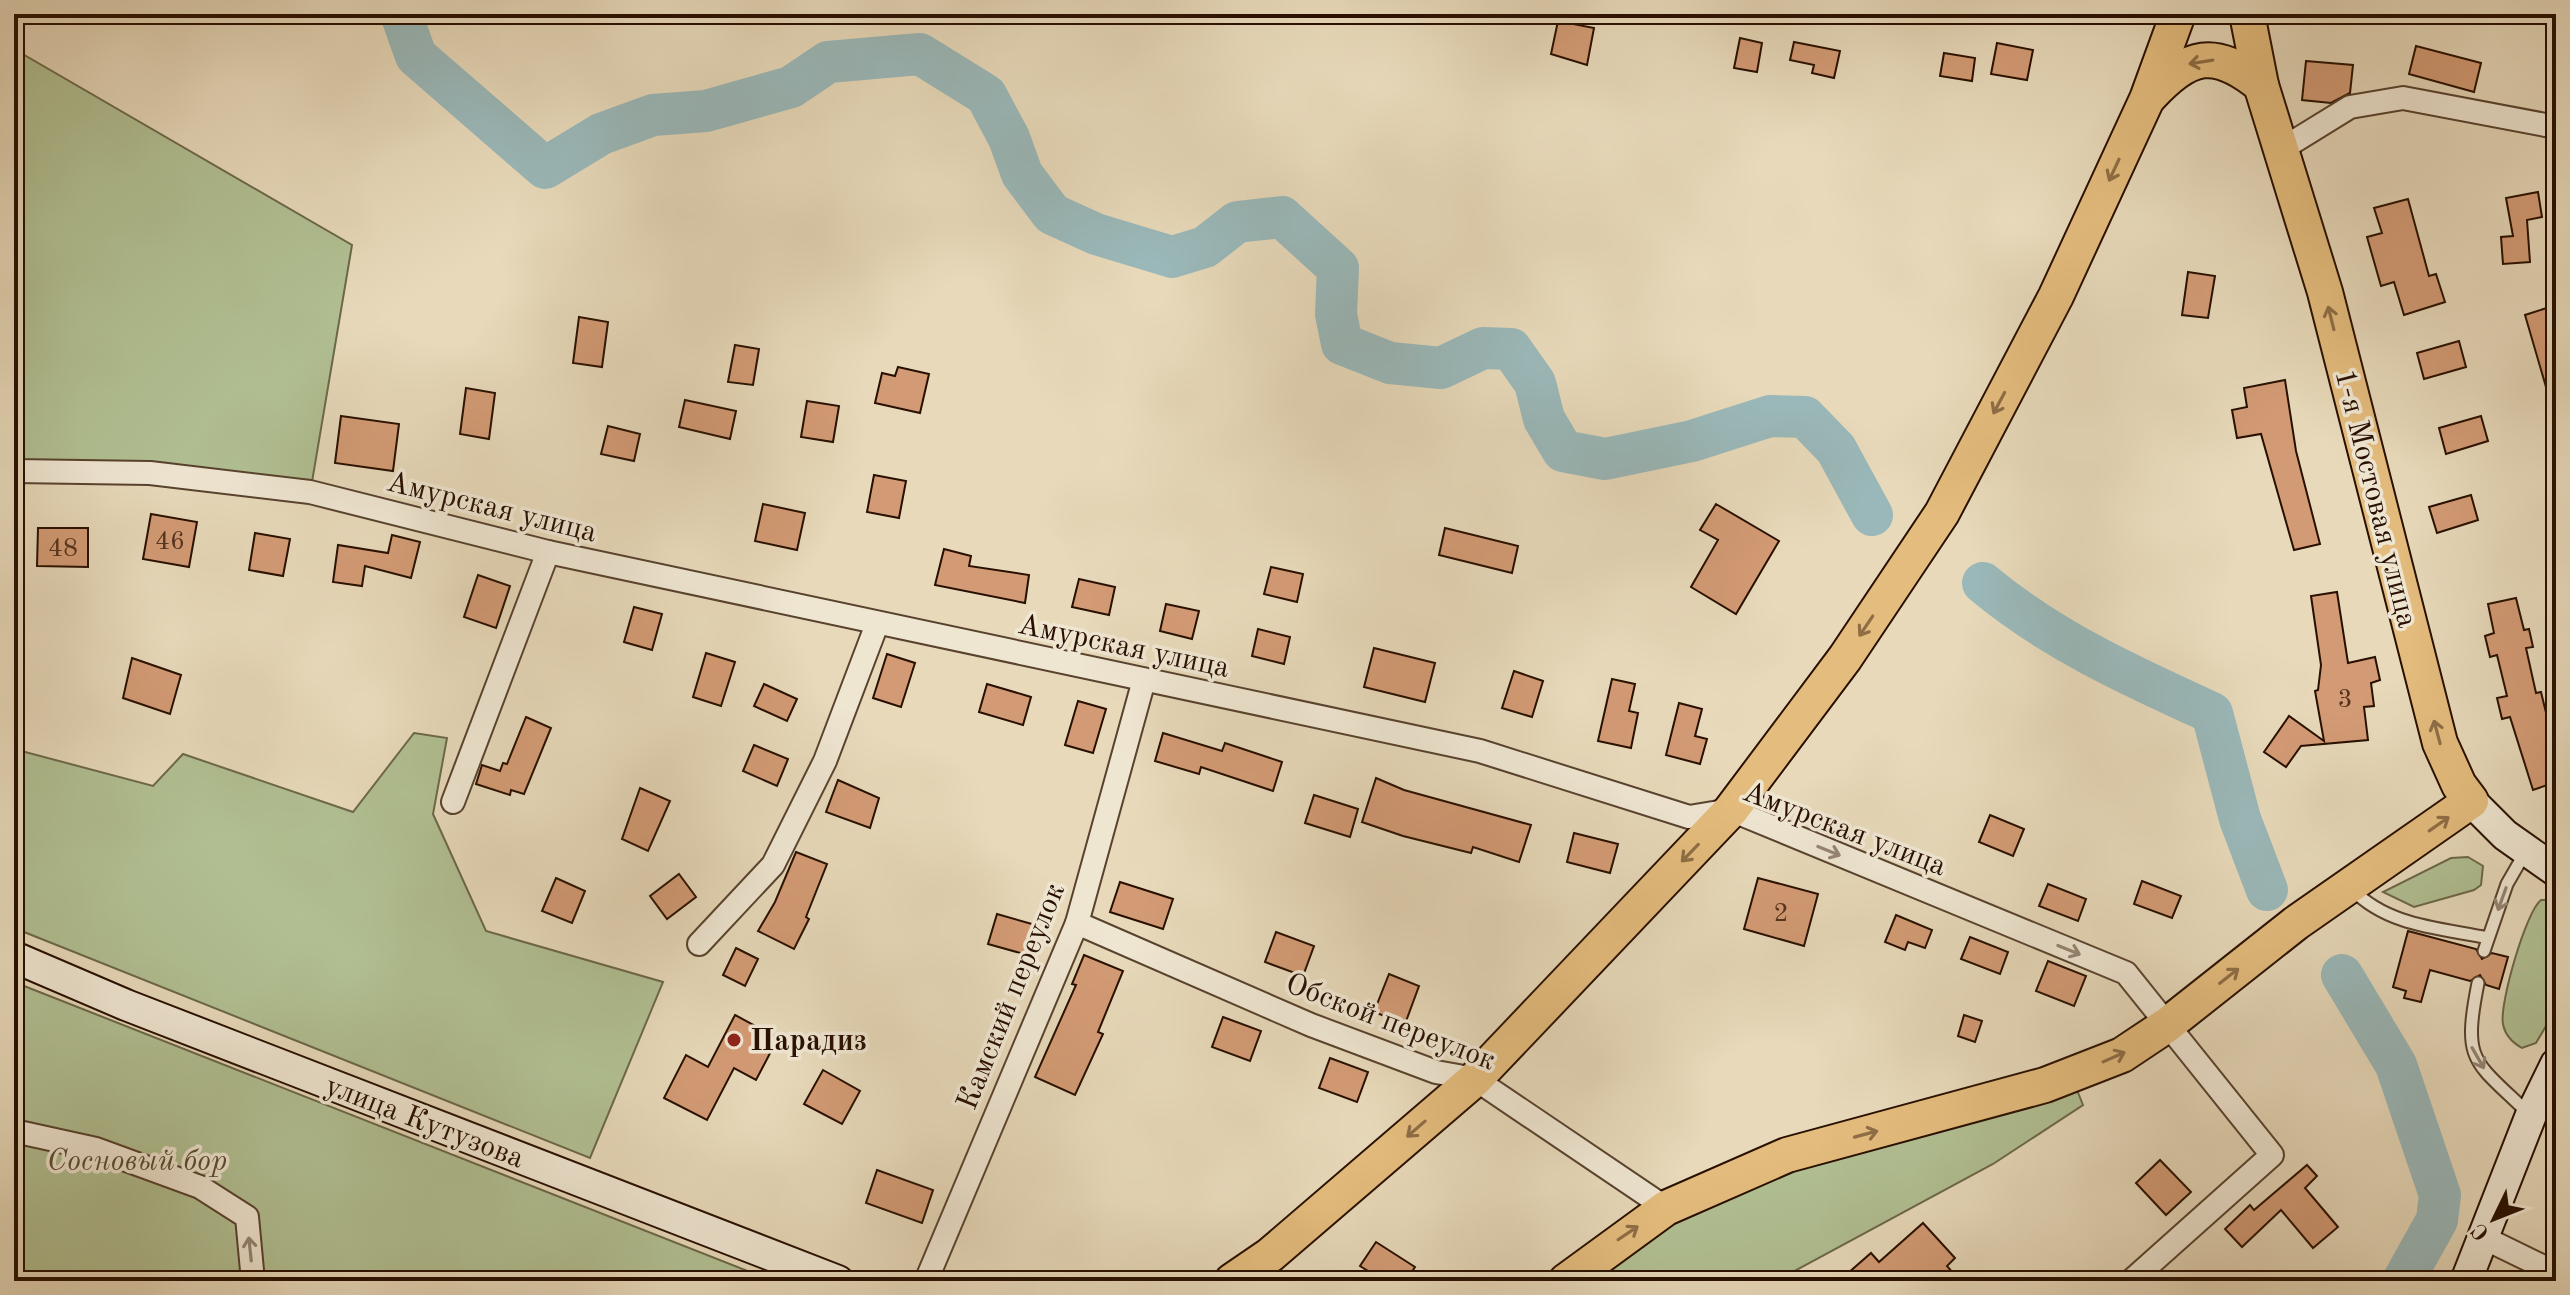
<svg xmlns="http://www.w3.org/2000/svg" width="2570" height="1295" viewBox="0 0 2570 1295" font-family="'Old Standard TT',serif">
  <rect width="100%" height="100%" fill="#e7d9ba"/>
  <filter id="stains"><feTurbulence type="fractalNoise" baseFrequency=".0025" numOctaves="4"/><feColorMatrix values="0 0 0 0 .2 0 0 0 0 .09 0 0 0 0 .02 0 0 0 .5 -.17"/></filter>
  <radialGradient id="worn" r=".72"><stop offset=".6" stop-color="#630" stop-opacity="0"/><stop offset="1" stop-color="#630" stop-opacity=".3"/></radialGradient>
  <g fill="#b1c093" stroke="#6c684a" stroke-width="2">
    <path d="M14,49l338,196 -40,237 -298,-20z"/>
    <path d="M414,733l33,5 -14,76 53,117 177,51 -73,176 -576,-230v-179l139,37 30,-32 170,58z"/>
    <path d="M2468,857l15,9 -2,19 -7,5 -60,17 -31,-15 68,-34z"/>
    <path d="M2541,900h8l7,6v103l-20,34 -14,5c-9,-5 -17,-13 -19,-24 -4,-19 23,-113 38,-124z"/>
    <path d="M14,982l759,299h-759z"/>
    <path d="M2075,1085l8,20 -90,59 -217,117h-190l88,-61 116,-55z"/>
  </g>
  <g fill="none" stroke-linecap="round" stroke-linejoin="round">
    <g stroke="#9ab8b9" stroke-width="42">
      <path d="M401,14l15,42 129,112 56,-34 52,-19 53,-4 85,-24 37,-25 92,-8 66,41 23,43 13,36 30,40 44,20 76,23 33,-10 32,-25 45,-5 56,51 -2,46 6,30 48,19 51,5 42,-20 28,1 24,34 9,36 19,32 42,8 87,-18 78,-25 35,1 31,32 36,66"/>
      <path d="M1983,583c68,57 148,93 229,130l28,106 27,71"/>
      <path d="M2342,975l54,90 44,130 -3,25 -34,61"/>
    </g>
  </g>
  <g fill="#d39b75" stroke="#280f00" stroke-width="2">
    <path d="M1558,21l36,7 -7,37 -36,-11z"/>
    <path d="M1740,38l22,5 -5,29 -23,-4z"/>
    <path d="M1794,42l46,9 -6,27 -22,-5 2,-8 -24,-5z"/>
    <path d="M1997,43l36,7 -6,30 -36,-6z"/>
    <path d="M2416,46l65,17 -7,29 -65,-18z"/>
    <path d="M1944,53l31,5 -3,23 -32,-5z"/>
    <path d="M2306,61l47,4 -3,28 -19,10 -29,-3z"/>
    <path d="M2538,192l4,25 -15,3 3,42 -27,2 -2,-27 12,-1 -7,-38z"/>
    <path d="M2408,199l21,77 7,-2 9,28 -41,13 -10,-33 -13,4 -14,-49 15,-4 -8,-25z"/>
    <path d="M2188,272l27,4 -7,42 -26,-3z"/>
    <path d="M2556,305v98l-5,1 -26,-89z"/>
    <path d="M579,317l29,5 -6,45 -29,-4z"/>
    <path d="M2459,341l7,26 -42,12 -7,-26z"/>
    <path d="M735,345l24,4 -6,36 -25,-3z"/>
    <path d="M898,367l31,7 -9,39 -45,-10 7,-30 13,3z"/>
    <path d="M2285,380l11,71 24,93 -26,6 -33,-116 -24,4 -5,-28 15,-3 -3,-19z"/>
    <path d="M466,388l29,5 -6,46 -29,-5z"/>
    <path d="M685,400l51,11 -6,28 -51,-12z"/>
    <path d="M807,401l32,5 -6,36 -32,-5z"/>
    <path d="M341,416l58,8 -6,47 -58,-8z"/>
    <path d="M2481,416l7,25 -42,13 -7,-26z"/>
    <path d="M608,426l32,8 -6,27 -33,-7z"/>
    <path d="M874,475l32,6 -7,37 -32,-6z"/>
    <path d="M2471,495l7,25 -41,13 -8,-26z"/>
    <path d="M763,504l42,9 -8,37 -42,-9z"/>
    <path d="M1716,504l63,37 -43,73 -45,-27 27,-47 -18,-10z"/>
    <path d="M151,514l46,8 -8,45 -46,-8z"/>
    <path d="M38,528h50v39l-51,-1z"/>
    <path d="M1445,528l73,18 -6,27 -73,-18z"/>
    <path d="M255,533l35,6 -7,37 -34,-6z"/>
    <path d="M392,535l28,7 -9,36 -46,-12 -3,20 -29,-4 5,-37 50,8z"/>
    <path d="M944,549l27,7 -2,10 60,9 -4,28 -90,-18z"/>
    <path d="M1271,567l32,7 -6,28 -33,-8z"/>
    <path d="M478,575l32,11 -14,42 -32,-11z"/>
    <path d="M1079,579l36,8 -6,28 -37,-8z"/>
    <path d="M2337,592l11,71 27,-6 5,23 -9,3 3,23 -10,1 4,33 -67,6 -15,21 -22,-15 25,-36 35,25 -9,-50 3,-1 3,-25 -10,-69z"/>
    <path d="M2516,598l8,32 5,-1 4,18 -7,1 10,45 5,-1 8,33 7,-2v59l-23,8 -23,-73 -8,2 -5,-21 10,-2 -10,-41 -7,2 -5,-21 9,-3 -6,-29z"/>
    <path d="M1166,604l33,7 -7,28 -32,-8z"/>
    <path d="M634,607l28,7 -10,36 -28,-8z"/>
    <path d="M1258,629l32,8 -6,27 -32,-8z"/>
    <path d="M1374,648l61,15 -10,39 -61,-15z"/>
    <path d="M706,653l29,9 -14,44 -28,-9z"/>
    <path d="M887,654l28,9 -14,44 -28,-9z"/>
    <path d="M132,658l49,17 -11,39 -47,-16z"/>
    <path d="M1514,671l29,10 -11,36 -30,-9z"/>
    <path d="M1612,679l23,5 -6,27 9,2 -7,35 -33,-7z"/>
    <path d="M764,684l33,15 -10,22 -33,-15z"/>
    <path d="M987,684l44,13 -8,28 -44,-13z"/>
    <path d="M1078,701l28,8 -13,44 -28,-8z"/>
    <path d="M1679,703l23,6 -7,27 12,3 -7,25 -34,-9z"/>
    <path d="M526,717l25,11 -27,66 -13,-4 -1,5 -34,-11 6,-19 18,6 3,-8 4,1z"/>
    <path d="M1163,733l59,18 3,-8 57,19 -9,29 -72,-24 -2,7 -44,-13z"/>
    <path d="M754,745l34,14 -11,27 -34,-15z"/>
    <path d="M1376,778l28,12 127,35 -12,37 -46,-15 -2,6 -68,-17 -41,-14z"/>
    <path d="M838,780l41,18 -9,30 -44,-16z"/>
    <path d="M640,788l30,13 -22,50 -26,-12z"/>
    <path d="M1314,795l44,14 -8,28 -45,-14z"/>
    <path d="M1990,815l34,14 -11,27 -34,-14z"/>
    <path d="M1574,833l44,11 -8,29 -43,-11z"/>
    <path d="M796,852l31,12 -21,53 3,2 -15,30 -36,-18 17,-29z"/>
    <path d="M679,874l17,23 -29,22 -17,-23z"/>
    <path d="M556,878l29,13 -13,32 -30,-12z"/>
    <path d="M1758,878l60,16 -14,52 -60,-17z"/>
    <path d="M2142,881l39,15 -9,22 -38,-14z"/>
    <path d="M1120,882l53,17 -10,30 -53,-17z"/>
    <path d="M2048,884l38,15 -8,22 -39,-15z"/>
    <path d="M997,914l42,12 -8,30 -43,-12z"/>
    <path d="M1896,915l36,15 -7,18 -17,-6 -3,8 -20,-8z"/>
    <path d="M2408,931l68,18 6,10 10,-6 16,4 -9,32 -13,-4 -6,-10 -10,6 -40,-11 -9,32 -17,-4 2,-7 -13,-4z"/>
    <path d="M1276,932l38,14 -11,30 -38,-14z"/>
    <path d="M1970,937l38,15 -8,22 -39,-15z"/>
    <path d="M736,948l22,11 -13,27 -22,-11z"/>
    <path d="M1084,955l39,16 -25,61 5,2 -28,61 -40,-18 41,-92 -4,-1z"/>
    <path d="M2048,961l38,15 -12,30 -38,-15z"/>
    <path d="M1389,974l30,12 -14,38 -31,-12z"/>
    <path d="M735,1015l43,23 -22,42 -22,-12 -27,52 -43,-22 22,-43 22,12z"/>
    <path d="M1964,1015l18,6 -7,21 -17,-6z"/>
    <path d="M1223,1017l38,14 -11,30 -38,-14z"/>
    <path d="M1330,1058l38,14 -11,30 -38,-14z"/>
    <path d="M823,1070l37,21 -18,33 -38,-20z"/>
    <path d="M2160,1160l31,32 -25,23 -30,-32z"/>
    <path d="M2307,1165l10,11 -12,12 33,39 -25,21 -32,-38 -39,37 -17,-18 25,-24 4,5z"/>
    <path d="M877,1170l56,20 -11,33 -56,-20z"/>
    <path d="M1923,1223l32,35 -8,8 13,15h-121l32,-28 8,9z"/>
    <path d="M1376,1242l39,25 -9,14h-22l-24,-15z"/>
  </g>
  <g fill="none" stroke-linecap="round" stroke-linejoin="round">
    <defs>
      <g id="lane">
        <path d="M2352,889c35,37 88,39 136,49"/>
        <path d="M2484,951l23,-67 19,-33"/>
        <path d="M2478,983c-16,81 -4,77 52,132"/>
      </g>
      <g id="street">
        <path d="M2282,149l68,-42 53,-9 153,29"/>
        <path d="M14,471l136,2 160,19 238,60 932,199 209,66 42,-7 395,163 146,182 -141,126"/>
        <path d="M453,802l95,-250"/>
        <path d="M1077,923l234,102 125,47 39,7 191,129"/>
        <path d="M699,944l74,-79 52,-104 52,-137"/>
        <path d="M14,1131l82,18 104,38 47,30 6,64"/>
        <path d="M2482,1237l74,36"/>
        <path d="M926,1281l151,-358 67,-243"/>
      </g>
      <g id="secondary">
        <path d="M2471,801l34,34 51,36"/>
        <path d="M14,957l112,48 712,276"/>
        <path d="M2466,1281l65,-166 25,-51"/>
      </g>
      <g id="primary">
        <path d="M2150,96c39,-42 64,-49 111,-11"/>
        <path d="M1232,1281l38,-26 205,-176 256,-269 114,-152 97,-145 114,-217 91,-197 31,-85"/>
        <path d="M1566,1281l100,-73 121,-53 258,-70 77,-30 45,-30 129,-102 175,-122 -12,-16 -19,-42 -115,-451 -64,-207 -14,-71"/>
      </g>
    </defs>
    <use href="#lane" stroke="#58422e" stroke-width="15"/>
    <use href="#street" stroke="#58422e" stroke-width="26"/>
    <use href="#secondary" stroke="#280f00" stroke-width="34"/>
    <use href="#primary" stroke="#280f00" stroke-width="38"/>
    <use href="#lane" stroke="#efe6d2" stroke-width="11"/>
    <use href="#street" stroke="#efe6d2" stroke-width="22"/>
    <use href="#secondary" stroke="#efe6d2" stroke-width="30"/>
    <use href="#primary" stroke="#e4bc7d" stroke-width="34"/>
  </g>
  <defs><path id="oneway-shaft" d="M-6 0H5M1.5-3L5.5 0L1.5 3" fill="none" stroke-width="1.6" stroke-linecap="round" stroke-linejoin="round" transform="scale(2)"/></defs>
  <g stroke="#8f6e45">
    <use href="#oneway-shaft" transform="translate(2201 62) rotate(171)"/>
    <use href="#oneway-shaft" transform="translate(2114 170) rotate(115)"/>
    <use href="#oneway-shaft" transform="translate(2331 318) rotate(-104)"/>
    <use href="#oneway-shaft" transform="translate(1999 403) rotate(118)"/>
    <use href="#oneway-shaft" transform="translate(1866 626) rotate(124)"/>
    <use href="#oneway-shaft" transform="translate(2437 732) rotate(-105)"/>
    <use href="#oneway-shaft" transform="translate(2439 824) rotate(-35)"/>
    <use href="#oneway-shaft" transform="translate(1690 853) rotate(134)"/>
    <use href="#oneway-shaft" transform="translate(2229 976) rotate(-38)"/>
    <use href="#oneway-shaft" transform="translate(2114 1057) rotate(-24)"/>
    <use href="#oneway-shaft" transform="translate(1416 1129) rotate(139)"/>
    <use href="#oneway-shaft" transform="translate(1866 1134) rotate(-15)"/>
    <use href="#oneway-shaft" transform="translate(1628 1233) rotate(-34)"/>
  </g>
  <g stroke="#958574">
    <use href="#oneway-shaft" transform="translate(1829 851) rotate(22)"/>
    <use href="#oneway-shaft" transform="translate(2502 899) rotate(110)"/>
    <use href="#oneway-shaft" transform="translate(2069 950) rotate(22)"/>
    <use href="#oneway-shaft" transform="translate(2478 1058) rotate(60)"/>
    <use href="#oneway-shaft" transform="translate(250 1249) rotate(-96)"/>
  </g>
  <circle fill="#8f2418" stroke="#efe6d2" stroke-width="3" cx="734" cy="1040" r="8"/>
  <g text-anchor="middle" stroke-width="7" stroke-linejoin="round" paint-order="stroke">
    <g font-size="26" fill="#53321d">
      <text x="170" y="549">46</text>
      <text x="63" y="556">48</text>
      <text x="2345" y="707">3</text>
      <text x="1781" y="921">2</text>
    </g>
    <g font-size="30" fill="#280f00" stroke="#efe6d2">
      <text transform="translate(2377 498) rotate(76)" y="10">1-я Мостовая улица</text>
      <text transform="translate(492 506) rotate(14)" y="10">Амурская улица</text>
      <text transform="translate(1124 645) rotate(12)" y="10">Амурская улица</text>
      <text transform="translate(1845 828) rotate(21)" y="10">Амурская улица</text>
      <text transform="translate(1010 996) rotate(-68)" y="10">Камский переулок</text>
      <text transform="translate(1391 1021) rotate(21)" y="10">Обской переулок</text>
      <text transform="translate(425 1121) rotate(21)" y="10">улица Кутузова</text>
    </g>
    <g font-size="30" font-weight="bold" fill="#280f00" stroke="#efe6d2" text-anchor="start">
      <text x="750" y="1050">Парадиз</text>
    </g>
    <g font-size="30" font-style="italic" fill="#584d33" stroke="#efe6d2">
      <text x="137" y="1170">Сосновый бор</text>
    </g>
  </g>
  <rect width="2570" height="1295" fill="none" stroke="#e7d9ba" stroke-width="48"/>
  <rect x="16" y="16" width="2538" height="1263" fill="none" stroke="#280f00" stroke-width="4"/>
  <rect x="24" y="24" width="2522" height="1247" fill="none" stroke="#280f00" stroke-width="2"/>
  <g transform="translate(2494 1219) rotate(227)" stroke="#efe6d2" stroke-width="6" paint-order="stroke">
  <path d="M0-6L14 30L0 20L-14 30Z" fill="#280f00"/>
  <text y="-12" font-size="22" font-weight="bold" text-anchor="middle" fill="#280f00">С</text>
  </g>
  <rect width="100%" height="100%" filter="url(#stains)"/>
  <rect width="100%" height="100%" fill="url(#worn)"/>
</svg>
